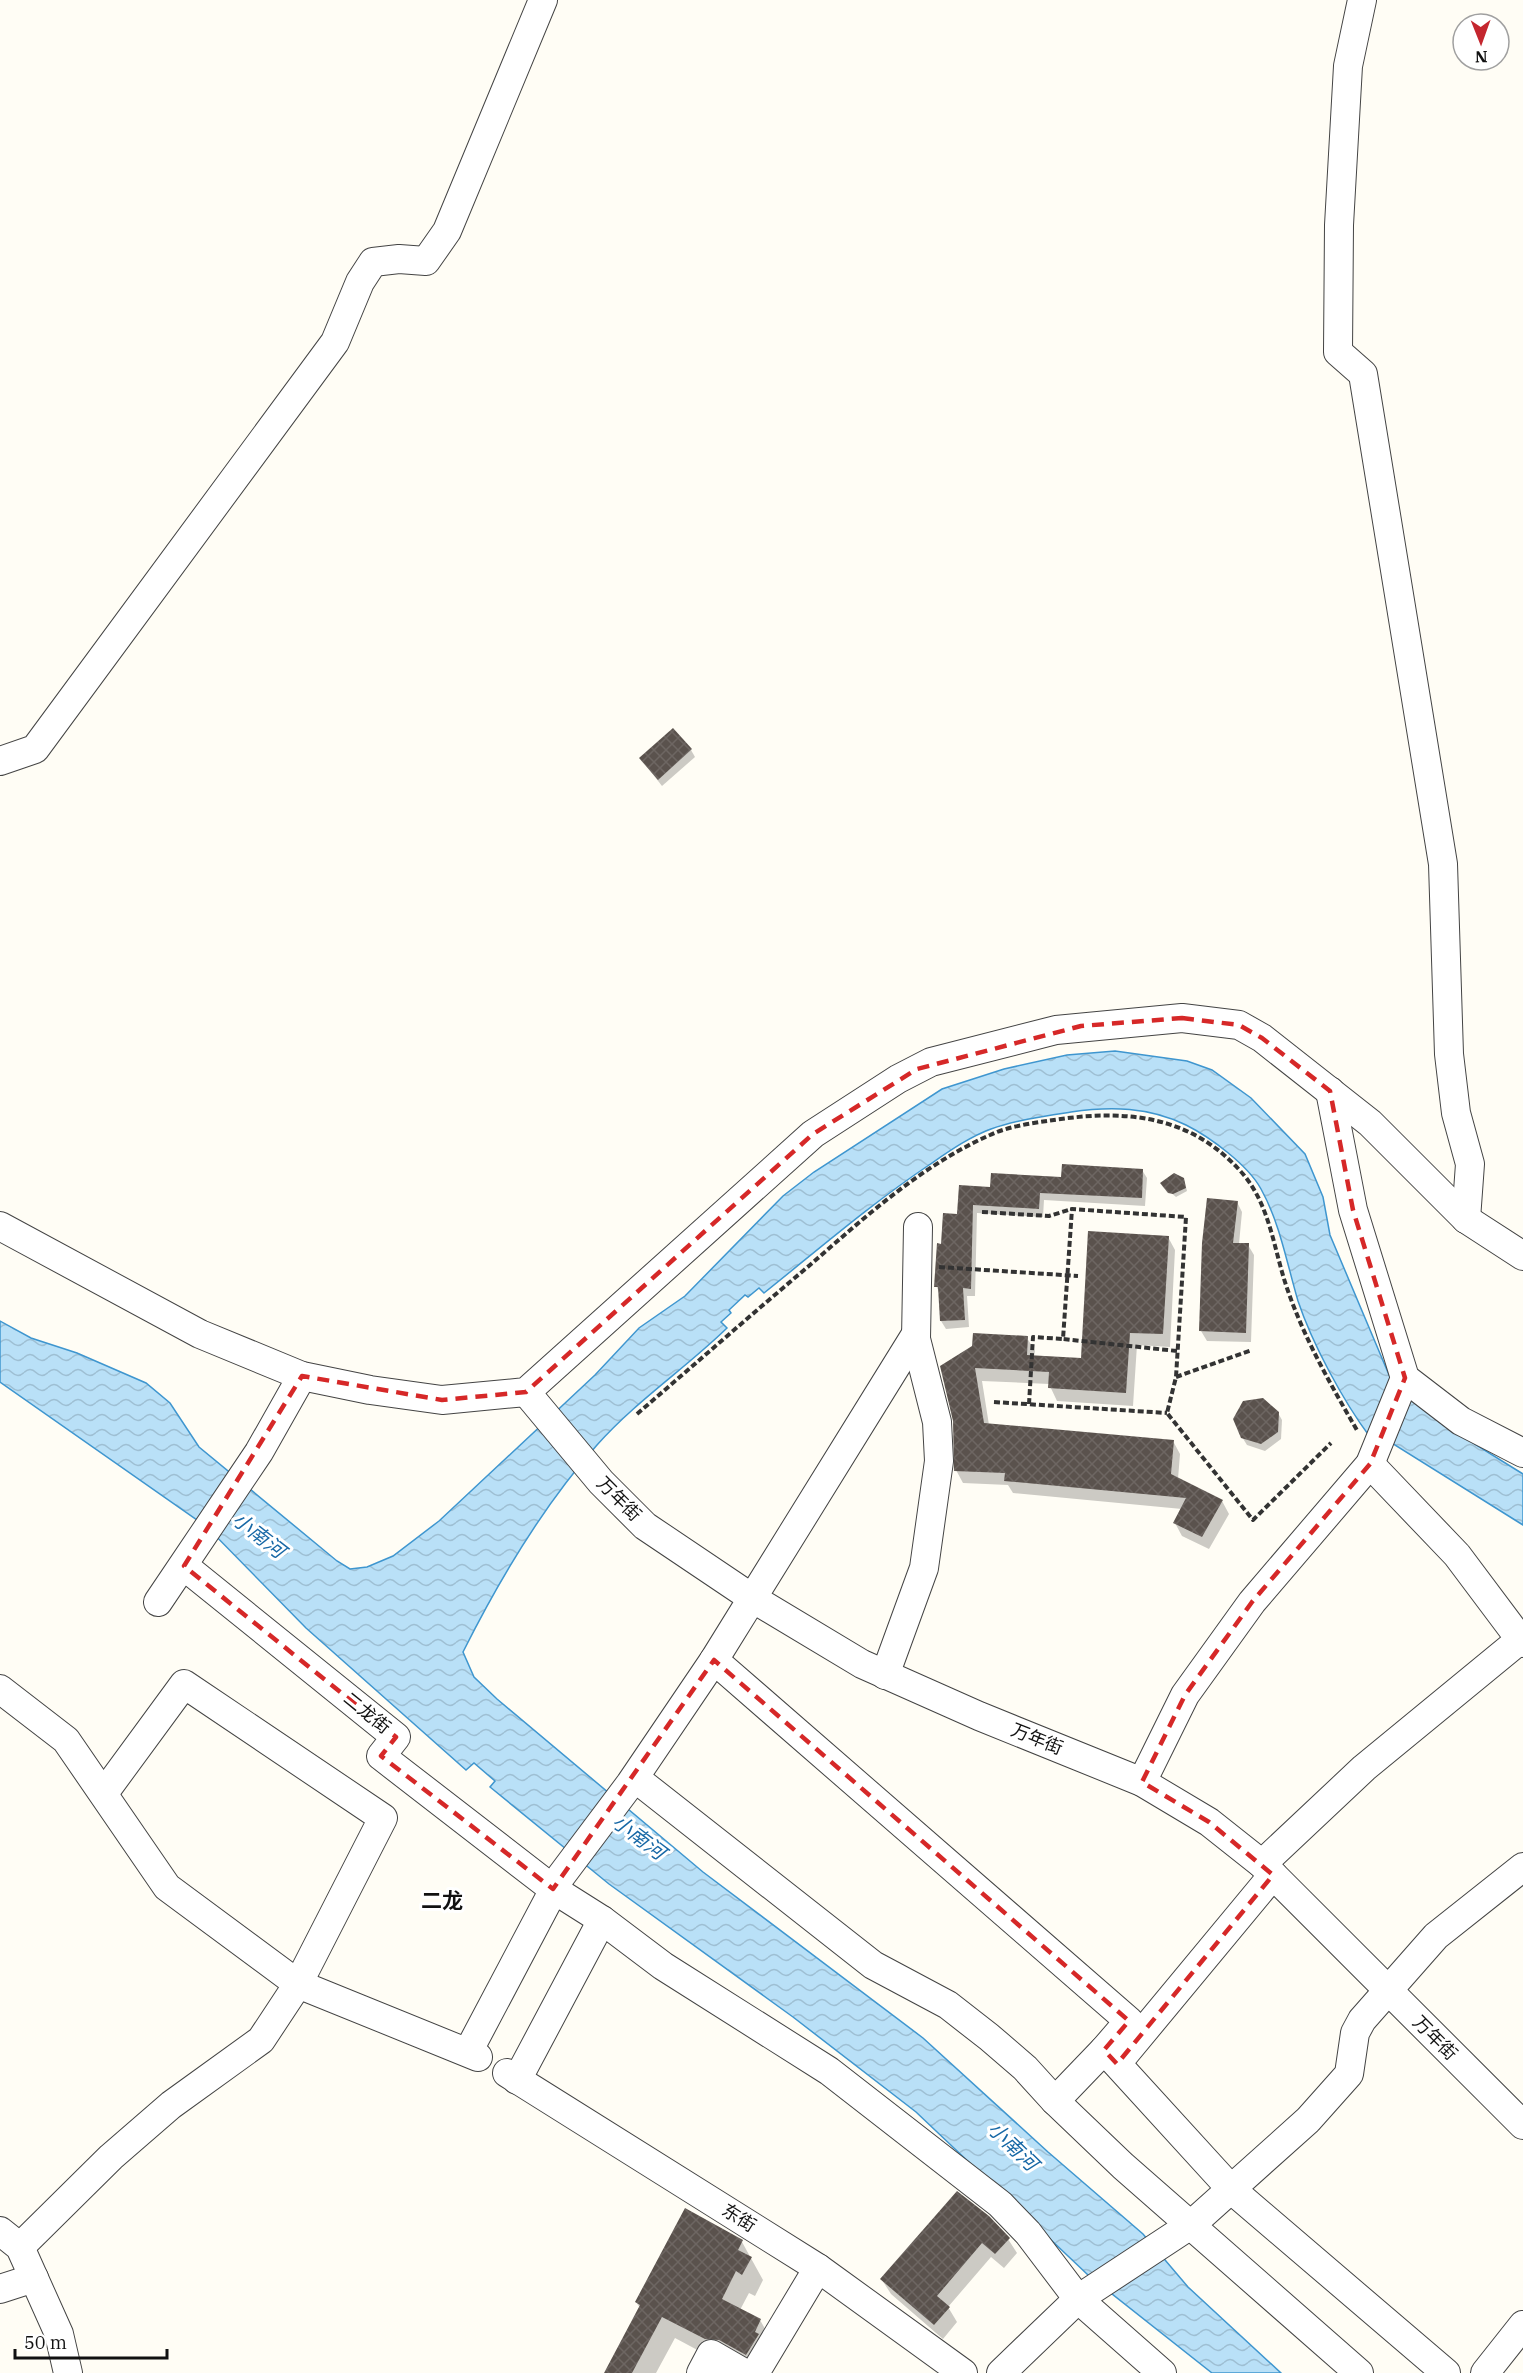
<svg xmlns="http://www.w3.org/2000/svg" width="1523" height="2373" viewBox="0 0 1523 2373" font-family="'IBM Plex Serif','Noto Sans SC',serif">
  <defs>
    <pattern id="water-waves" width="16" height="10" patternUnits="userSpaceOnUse" patternTransform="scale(1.5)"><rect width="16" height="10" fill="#b9e0f7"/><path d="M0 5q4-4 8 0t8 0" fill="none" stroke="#9ebfd3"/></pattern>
    <pattern id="building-cross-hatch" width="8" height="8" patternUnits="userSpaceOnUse" patternTransform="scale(1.5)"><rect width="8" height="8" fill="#5a524d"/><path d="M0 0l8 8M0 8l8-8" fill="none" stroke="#6d6662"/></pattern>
  </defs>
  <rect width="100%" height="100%" fill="#fffdf5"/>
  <g fill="url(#water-waves)" stroke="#3f96cf" stroke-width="1.5">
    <path d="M1115,1051l72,10 25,9 39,28 54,56 18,43 7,38 62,147 -22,55c-27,-36 -58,-94 -72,-136 -11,-37 -18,-78 -37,-112 -13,-24 -51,-52 -75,-64 -37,-18 -75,-19 -115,-13 -26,4 -55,8 -80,17 -22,8 -43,23 -62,36 -58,39 -110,84 -165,128l-5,-5 -11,9 -3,-2 -16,15 2,3 -10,9 6,6c-41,40 -91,73 -130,117 -55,62 -97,133 -134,207l11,25 23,22 206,173 220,166 125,114 95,82 45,53 93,86h-69l-124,-98 -172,-163 -123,-95 -184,-133 -119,-97 5,-6 -21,-18 -8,7 -160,-142 -99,-101 -207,-145v-61l31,17 46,15 69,30 24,20 29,44 138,114 13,8 17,-2 26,-11 46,-35 156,-146 44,-47 46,-32 98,-100 31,-24 128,-83 62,-20 63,-14z"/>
    <path d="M1407,1395l69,50 47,29v51l-133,-83z"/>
  </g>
  <g fill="#0003">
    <path d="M691,750l4,7 -33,29 -21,-27z"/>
    <path d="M1142,1170l5,8 -2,28 -101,-6 -1,17 -66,-4 -2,83h-8l2,31 -23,2 -5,-8 -1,-28 -4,-7 6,-41 16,-30 33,-26z"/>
    <path d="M1185,1183l2,8 -11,6 -13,-11z"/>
    <path d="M1237,1202l5,10 -3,32 9,1 6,10 -3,87 -44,-1 -6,-10z"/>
    <path d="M1168,1237l7,13 -5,97 -33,-2 -4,61 -76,-5 -8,-17 -67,-3 7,44 184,16 7,13 -2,25 44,22 7,13 -20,35 -27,-13 -7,-13 7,-14 -169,-16 -5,-8 -45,-2 -7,-13 -1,-49 -13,-55 85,-28 8,13 -1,6 48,3z"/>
    <path d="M1278,1413l4,7 -1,19 -16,12 -18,-6 -5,-8z"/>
    <path d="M957,2193l51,46 9,14 -13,15 -13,-11 -43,50 9,15 -14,17 -52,-45 -9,-14z"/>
    <path d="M742,2242l21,38 -8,16 -6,-3 -9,17 20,10 13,23 -2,14 -53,4 -43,-23 -19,35h-50l34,-65 -4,-6z"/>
  </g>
  <g fill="url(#building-cross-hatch)">
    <path d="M673,728l19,21 -34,31 -19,-22z"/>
    <path d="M1062,1164l81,5 -1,29 -102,-5 -1,16 -66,-4 -2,84 -8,-1 2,32 -25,1 -2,-34h-4l3,-44 4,1 2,-31 14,1 2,-29 31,2 1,-14 70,4z"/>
    <path d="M1174,1173l10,5 2,10 -13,6 -5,-1 -8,-10z"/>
    <path d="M1207,1198l31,3 -5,42h16l-3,90 -47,-2 3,-88z"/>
    <path d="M1088,1231l81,5 -6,98 -33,-1 -4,60 -78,-5 1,-16 -74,-4 9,55 190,17 -3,34 52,26 -21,37 -29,-14 13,-25 -182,-17 1,-8 -51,-2 -1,-50 -13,-55 32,-20 1,-13 55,3 -1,19 54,3z"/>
    <path d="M1263,1398l16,14 -1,20 -17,12 -20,-6 -8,-19 10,-18z"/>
    <path d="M957,2191l32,25 21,22 -15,16 -13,-11 -45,53 13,11 -16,18 -54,-46z"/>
    <path d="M685,2208l58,32 -5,10 14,7 -10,18 -6,-4 -14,28 39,20 -6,13 4,2 -13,21 -27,-15 -14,-1 -43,-22 -30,56h-28l36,-68 -5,-3z"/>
  </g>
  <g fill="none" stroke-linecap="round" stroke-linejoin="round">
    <defs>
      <g id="minor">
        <path d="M1362,0l-14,66 -9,159 -1,127 25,22 80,490 6,190 7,59 14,51 -4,55"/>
        <path d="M0,761l35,-12 300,-407 25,-60 13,-20 26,-3 27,2 21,-30 96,-231"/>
        <path d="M1330,1091l23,119 52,168 56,43 62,32"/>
        <path d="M0,1226l200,108 102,42 68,14 72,10 84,-8 287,-258 85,-55 33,-17 125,-32 126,-12 57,7 23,13 108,85 96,96 57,37"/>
        <path d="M526,1392l75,90 44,44 107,72 110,66 117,52 163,66 67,40 53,42 261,261"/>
        <path d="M1370,1464l87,91 66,88"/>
        <path d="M184,1566l212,171 -15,19 172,133 49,31 61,46 166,105 171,133 28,29 50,66 84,74"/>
        <path d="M158,1602l101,-150 43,-76"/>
        <path d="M714,1660l415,361 -25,29 13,14 115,126 214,183"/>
        <path d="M885,1675l39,-107 15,-107 -2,-39 -21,-83 2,-112"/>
        <path d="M0,1689l66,51 101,147 131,97 180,73"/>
        <path d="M635,1778l238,187 75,40 41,32 36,31 30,33 68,65 236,207"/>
        <path d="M1142,1782l43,-87 67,-93 118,-138 35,-86"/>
        <path d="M1262,1864l102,-96 157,-129"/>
        <path d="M468,2052l93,-176 69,-92 84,-124 202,-326"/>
        <path d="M1123,2056l150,-181"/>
        <path d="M507,2073l311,195 145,105"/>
        <path d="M517,2080l85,-160"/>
        <path d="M1055,2101l49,-51"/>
        <path d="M0,2231l20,16 39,87 9,39"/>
        <path d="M20,2247l91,-90 60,-52 90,-65 37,-56 85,-166 -199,-134 -80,109"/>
        <path d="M0,2289l34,-11"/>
        <path d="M701,2373l10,-19 33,19"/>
        <path d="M755,2373l63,-105"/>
        <path d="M1001,2373l77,-74 114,-75 116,-104 41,-46 6,-41 7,-13 74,-84 87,-69"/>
        <path d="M1485,2373l38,-48"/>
      </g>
    </defs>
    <use href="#minor" stroke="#444" stroke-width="30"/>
    <g stroke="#333" stroke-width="4" stroke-dasharray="6 3" stroke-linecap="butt">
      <path d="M982,1212l67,4 23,-7"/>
      <path d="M939,1267l139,9"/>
      <path d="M1177,1351l-114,-12 9,-130 114,8 -10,160 -9,36 86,107 78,-77"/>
      <path d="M1176,1377l76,-27"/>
      <path d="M994,1402l173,11"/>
      <path d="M1029,1404l4,-67 30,2"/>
      <path d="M637,1414c58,-50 115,-100 173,-149 55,-48 112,-100 180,-130 19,-9 43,-12 64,-15 72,-11 138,-5 189,54 28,33 31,78 45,117 17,49 44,96 70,141"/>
    </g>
    <use href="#minor" stroke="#fff" stroke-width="28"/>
  </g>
  <path fill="none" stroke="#d62828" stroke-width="4.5" stroke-dasharray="12 8" stroke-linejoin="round" d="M1182,1018l57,7 23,13 68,53 23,119 52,168 -35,86 -118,138 -67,93 -43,87 67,40 64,53 -156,189 -13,-14 25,-29 -415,-361 -161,229 -172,-133 15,-19 -212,-171 118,-190 140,24 84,-8 287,-258 104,-65 164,-43z"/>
  <g text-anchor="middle" stroke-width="6" stroke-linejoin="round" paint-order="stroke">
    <g font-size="18" fill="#111" stroke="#fff">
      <text transform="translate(619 1499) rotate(45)" y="6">万年街</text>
      <text transform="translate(367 1713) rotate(39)" y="6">二龙街</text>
      <text transform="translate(1037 1739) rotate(22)" y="6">万年街</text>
      <text transform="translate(1435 2038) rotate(45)" y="6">万年街</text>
      <text transform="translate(739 2218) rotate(32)" y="6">东街</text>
    </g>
    <g font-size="20" font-style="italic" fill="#1768a6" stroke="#fff">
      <text transform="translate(259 1535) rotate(38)" y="7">小南河</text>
      <text transform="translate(639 1837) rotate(37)" y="7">小南河</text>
      <text transform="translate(1013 2146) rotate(44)" y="7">小南河</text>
    </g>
    <g font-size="21" font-weight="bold" fill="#111" stroke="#fff">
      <text x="442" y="1908">二龙</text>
    </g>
  </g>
  <g transform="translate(1481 42) rotate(179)"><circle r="28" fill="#ffffff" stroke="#a0a0a0" stroke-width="1.5"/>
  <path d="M0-4.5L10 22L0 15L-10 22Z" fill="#c4262e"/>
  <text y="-9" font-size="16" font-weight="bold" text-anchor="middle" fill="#111111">N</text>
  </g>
  <path d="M15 2349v9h152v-9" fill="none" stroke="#111111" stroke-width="3"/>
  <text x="24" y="2349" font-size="18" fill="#111111" stroke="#ffffff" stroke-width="4.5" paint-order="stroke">50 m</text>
</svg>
